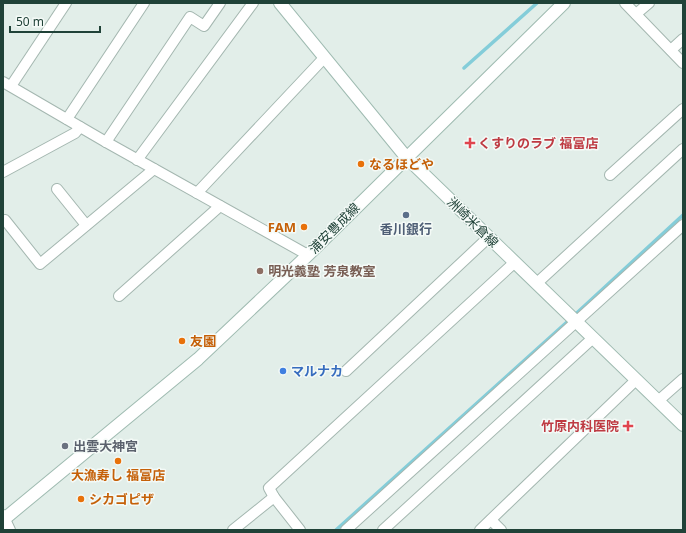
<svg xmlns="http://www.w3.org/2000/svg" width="686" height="533" viewBox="0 0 686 533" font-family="'Noto Sans','Noto Sans JP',sans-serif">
  <rect width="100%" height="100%" fill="#e2eee9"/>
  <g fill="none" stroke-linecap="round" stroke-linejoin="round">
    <g stroke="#84cdd9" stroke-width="3.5">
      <path d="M464,68l73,-65"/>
      <path d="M336,530l231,-208 116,-107"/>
    </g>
    <defs>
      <g id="street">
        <path d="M625,3l58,60"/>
        <path d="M636,14l13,-11"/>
        <path d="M671,50l12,-11"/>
        <path d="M3,82l103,60 202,113"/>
        <path d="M11,86l55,-83"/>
        <path d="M67,119l77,-116"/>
        <path d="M106,142l84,-125 14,9 16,-23"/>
        <path d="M137,160l116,-157"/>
        <path d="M3,172l72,-39 5,-6"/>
        <path d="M610,175l73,-66"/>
        <path d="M57,189l29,36"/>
        <path d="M197,193l127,-135"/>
        <path d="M5,220l35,44 114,-95"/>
        <path d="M537,283l146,-134"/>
        <path d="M119,296l101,-90"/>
        <path d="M346,371l143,-134"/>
        <path d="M658,401l25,-22"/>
        <path d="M3,515l7,15"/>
        <path d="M491,520l10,10"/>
        <path d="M233,530l41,-33"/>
        <path d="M300,530l-26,-33 -5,-9 246,-226"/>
        <path d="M346,530l337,-305"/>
        <path d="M383,530l210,-192"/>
        <path d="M480,530l156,-150"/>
      </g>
      <g id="secondary">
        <path d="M280,3l126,154 277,268"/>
        <path d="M3,520l195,-161 110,-104 256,-252"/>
      </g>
    </defs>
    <use href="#street" stroke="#a4b7b0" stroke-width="12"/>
    <use href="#secondary" stroke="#9fbbb1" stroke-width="14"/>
    <use href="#street" stroke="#fff" stroke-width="10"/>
    <use href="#secondary" stroke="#fff" stroke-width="12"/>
  </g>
  <g fill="#e0444e" stroke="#f4faf7" stroke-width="1.5">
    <path d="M468 137h4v4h4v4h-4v4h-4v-4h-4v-4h4z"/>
    <path d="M626 420h4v4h4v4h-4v4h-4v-4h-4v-4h4z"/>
  </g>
  <g fill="#e8710a" stroke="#f4faf7" stroke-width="1.5">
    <circle cx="361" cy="164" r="4"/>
    <circle cx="304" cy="227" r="4"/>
    <circle cx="182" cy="341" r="4"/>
    <circle cx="118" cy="461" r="4"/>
    <circle cx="81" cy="499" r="4"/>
  </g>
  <circle fill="#5c6f8a" stroke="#f4faf7" stroke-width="1.5" cx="406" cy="215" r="4"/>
  <circle fill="#8d6e63" stroke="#f4faf7" stroke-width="1.5" cx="260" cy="271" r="4"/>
  <circle fill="#3f7fe0" stroke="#f4faf7" stroke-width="1.5" cx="283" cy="371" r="4"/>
  <circle fill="#6b7280" stroke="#f4faf7" stroke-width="1.5" cx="65" cy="446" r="4"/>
  <g text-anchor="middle" stroke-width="3" stroke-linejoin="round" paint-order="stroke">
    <g font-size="13" font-weight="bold" fill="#be3a42" stroke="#f4faf7" text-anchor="start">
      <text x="478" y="148">くすりのラブ 福富店</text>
      <text x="619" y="431" text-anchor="end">竹原内科医院</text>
    </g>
    <g font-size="13" font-weight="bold" fill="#c56008" stroke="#f4faf7" text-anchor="start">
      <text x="369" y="169">なるほどや</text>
      <text x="296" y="232" text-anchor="end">FAM</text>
      <text x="190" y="346">友園</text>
      <text x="118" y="480" text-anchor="middle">大漁寿し 福富店</text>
      <text x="89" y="504">シカゴピザ</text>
    </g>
    <g font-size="13" fill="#204238" stroke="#f4faf7">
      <text transform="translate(473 222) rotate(44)" y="5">洲崎米倉線</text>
      <text transform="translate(334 228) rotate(-45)" y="5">浦安豊成線</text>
    </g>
    <g font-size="13" font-weight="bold" fill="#4e5e75" stroke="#f4faf7">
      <text x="406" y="234">香川銀行</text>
    </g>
    <g font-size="13" font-weight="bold" fill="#785e54" stroke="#f4faf7" text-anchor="start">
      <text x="268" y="276">明光義塾 芳泉教室</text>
    </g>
    <g font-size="13" font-weight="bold" fill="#366cbe" stroke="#f4faf7" text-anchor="start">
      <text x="291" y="376">マルナカ</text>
    </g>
    <g font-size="13" font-weight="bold" fill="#5b616d" stroke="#f4faf7" text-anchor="start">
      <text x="73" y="451">出雲大神宮</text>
    </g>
  </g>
  <rect width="686" height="533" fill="none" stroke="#204238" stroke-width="8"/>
  <path d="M10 26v6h90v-6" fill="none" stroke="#204238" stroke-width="2"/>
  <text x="16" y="26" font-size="12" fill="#204238" stroke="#f4faf7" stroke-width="3" paint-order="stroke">50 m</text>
</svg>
